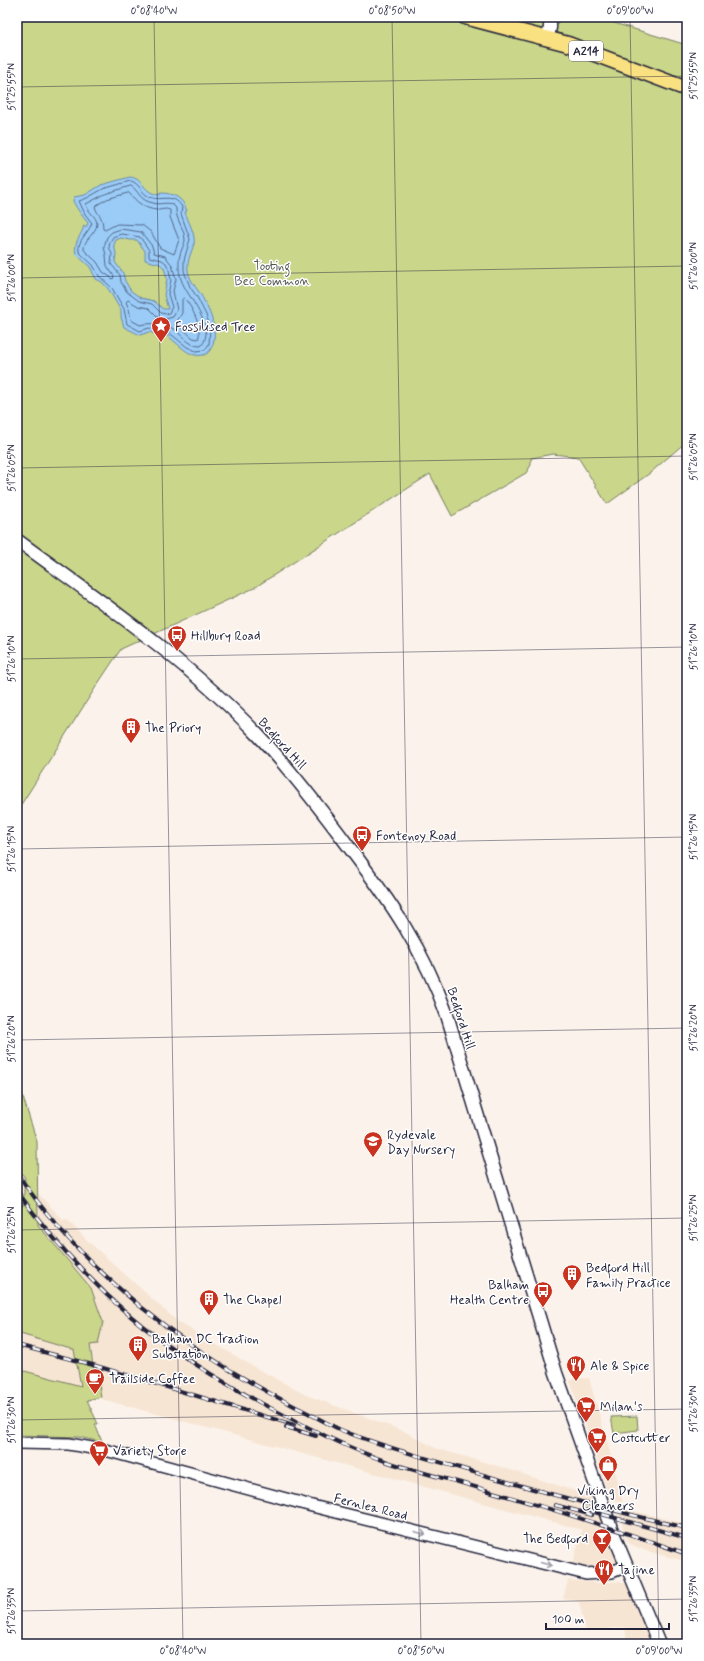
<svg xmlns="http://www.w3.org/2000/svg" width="704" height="1661" viewBox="0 0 704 1661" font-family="Mynerve,sans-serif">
  <rect width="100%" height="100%" fill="#fbf3eb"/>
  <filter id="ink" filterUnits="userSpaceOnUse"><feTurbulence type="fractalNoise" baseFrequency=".025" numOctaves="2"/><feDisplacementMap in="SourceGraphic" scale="8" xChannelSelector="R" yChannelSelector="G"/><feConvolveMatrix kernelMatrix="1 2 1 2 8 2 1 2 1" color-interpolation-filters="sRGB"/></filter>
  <g filter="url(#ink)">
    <g fill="#f7e5d4">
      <path d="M17,1166l8,12 -2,28 -6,-8z"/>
      <path d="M39,1194l24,26 4,-1 20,21 91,82 73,43 53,29 102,38 29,16 63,18 93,30 12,26v7l15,32 -8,5 -15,3 -23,-4 10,-35 -481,-131 -11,-55 4,-1 9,-21 -12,-34 -53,-63z"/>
      <path d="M17,1333l57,17 8,37 -65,-18z"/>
      <path d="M589,1378l27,95 7,29 -13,-3 -40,-118 1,-2z"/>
      <path d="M617,1507l70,17v38l-41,-11 -16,-7 -3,-3z"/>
      <path d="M568,1580l32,3 21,-2 5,3 26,60h-25l-2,-17 -39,4 -7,-29 -16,-4z"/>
    </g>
    <g fill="#cad78a" stroke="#767c62">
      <path d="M17,17h587l10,6 73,22v396l-37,32 -43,31 -29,-47 -25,-3 -22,4v7l-5,8 -74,43 -22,-42 -176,114 -133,61 -22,33 -82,129z"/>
      <path d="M17,1078l20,64 1,83 53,63 12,34 -5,22 -8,1 4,27 4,6 3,19 -14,3 11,24h-3l7,18 -23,-5 -62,-2v-66l64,17 -7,-36 -57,-17v-135l6,8 2,-28 -8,-12z"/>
      <path d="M637,1416l1,14 -24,3 -3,-16z"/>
    </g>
    <path fill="#9bccf8" stroke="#6b88ac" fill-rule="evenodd" d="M130,177c15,2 12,16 30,18v-2c14,0 23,5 27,18l-2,1c3,9 11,23 9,32 -3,10 -7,16 -6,27 2,10 8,16 13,24 8,14 17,33 12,49 -2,5 -4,10 -10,11 -17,4 -28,-18 -42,-22l-2,2 -10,-3 -9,3 -16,-8 -3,-10v-6l-12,-21 -7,-8 -6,-3 -6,-12 -14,-13c-3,-13 6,-18 8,-29l2,2 2,-4c-6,-7 -11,-14 -15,-22l1,-4 11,-2 16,-10zM121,238l9,2h7l8,11v9l15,4 4,4 3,11 -3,16 4,14h-5l-9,-8 -13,-3 -10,-7 -6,-10 -2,-8 -8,-11 1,-8 -2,-10 2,-4z"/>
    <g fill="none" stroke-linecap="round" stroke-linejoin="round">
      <g stroke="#526687" stroke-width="1">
        <path d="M131,181c9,2 10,13 19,16 12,5 23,-5 32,10l-1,7 9,25 -6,21v11l6,16 7,10 9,18 4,13 -1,16 -4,6 -9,1 -9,-4 -20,-16 -18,-3 -9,3 -13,-7 -3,-15 -12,-21 -13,-12 -6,-11 -14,-13c-2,-12 9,-18 13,-29l-7,-9 -6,-13 8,-3 16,-9z"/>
        <path d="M131,186c8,4 7,14 22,17 9,3 16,-4 23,5 -1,11 9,21 9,32 0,3 -2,6 -3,9 -4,9 -4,20 -1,30 5,17 37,49 20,67 -13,1 -20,-14 -31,-19 -8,-4 -22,-4 -30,-2l-9,-5 -2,-11 -3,-7 2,-2 10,6 11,2 10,10 7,1 7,-2 4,-7 -4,-19 3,-12 -4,-14 -7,-9 -11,-3 -2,-7 -11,-14 -20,-3 -9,3 -5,5 -3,10 2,8 1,11 7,10 -1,3 -10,-7 -6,-10 -13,-12c-1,-11 12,-16 13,-26 0,-8 -10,-12 -11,-20l19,-10z"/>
        <path d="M129,193c8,9 15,16 28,17 5,0 8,-2 13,0v7l9,23 -5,14 -14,-6 -9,-16 -9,-7 -25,-1 -12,6 -2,-1c0,-15 -6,-13 -8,-23l12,-7z"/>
        <path d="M122,234l18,3 9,13v7l13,3 4,3 3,7 2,10 -3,14 4,13 -3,6 -3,1 -5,-1 -9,-9 -13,-3 -12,-9 -6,-10 -1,-7 -9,-11 1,-10 -3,-7 1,-5 3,-5z"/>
        <path d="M184,298c8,8 19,31 14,41l-5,-1 -17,-15 6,-10v-13z"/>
      </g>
      <defs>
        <path id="tertiary" d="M17,1443l52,1 40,7 203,55 274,68 26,-2 14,-6"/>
        <g id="secondary">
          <path d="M547,39l3,-11v-11"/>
          <path d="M17,540c83,61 170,120 241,195 33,35 62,73 91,112 41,54 75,103 98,168l109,358 55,155 48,116"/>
        </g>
        <path id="trunk" d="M465,17l103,27 119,45"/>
      </defs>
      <use href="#tertiary" stroke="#22223b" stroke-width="14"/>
      <use href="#secondary" stroke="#22223b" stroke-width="15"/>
      <use href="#trunk" stroke="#22223b" stroke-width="17"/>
      <use href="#tertiary" stroke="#fff" stroke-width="11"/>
      <use href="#secondary" stroke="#fff" stroke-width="12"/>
      <use href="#trunk" stroke="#f9e181" stroke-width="14"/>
      <defs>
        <g id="rail">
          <path d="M17,1173c67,100 172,180 279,234 15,7 30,16 45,23 37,15 74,25 112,36 77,23 155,44 234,62"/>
          <path d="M17,1191c22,31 47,60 73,87 56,59 126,103 198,139 32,17 65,33 100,45 33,11 68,19 101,29 67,19 133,40 198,63"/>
          <path d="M17,1345l76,20 201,60"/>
          <path d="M286,1427l30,9"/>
          <path d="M555,1505l37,10"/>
          <path d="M587,1510l100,28"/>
        </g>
      </defs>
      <use href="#rail" stroke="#22223b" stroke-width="4"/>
      <use href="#rail" stroke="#fff" stroke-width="2.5" stroke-dasharray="8" stroke-linecap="butt"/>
    </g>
    <defs><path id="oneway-shaft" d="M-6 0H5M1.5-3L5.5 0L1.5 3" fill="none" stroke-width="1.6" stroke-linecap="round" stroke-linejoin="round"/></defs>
    <g stroke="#9c9ca7">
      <use href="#oneway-shaft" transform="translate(420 1533) rotate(14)"/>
      <use href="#oneway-shaft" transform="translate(546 1564) rotate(14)"/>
    </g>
  </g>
  <path fill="none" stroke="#22223b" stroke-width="1" stroke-opacity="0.45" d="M154,17l29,1627M392,17l29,1627M630,17l29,1627M17,87l670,-11M17,278l670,-12M17,468l670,-12M17,659l670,-12M17,849l670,-12M17,1040l670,-12M17,1230l670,-12M17,1420l670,-11M17,1611l670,-12"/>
  <defs>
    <symbol id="sight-pin" viewBox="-11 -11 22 30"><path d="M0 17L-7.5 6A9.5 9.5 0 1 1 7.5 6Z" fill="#c8321e" stroke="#fff"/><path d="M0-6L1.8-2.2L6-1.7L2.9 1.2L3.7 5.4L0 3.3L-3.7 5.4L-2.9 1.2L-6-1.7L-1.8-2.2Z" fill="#fff"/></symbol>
    <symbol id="bus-pin" viewBox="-11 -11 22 30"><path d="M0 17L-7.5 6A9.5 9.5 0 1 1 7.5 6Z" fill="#c8321e" stroke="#fff"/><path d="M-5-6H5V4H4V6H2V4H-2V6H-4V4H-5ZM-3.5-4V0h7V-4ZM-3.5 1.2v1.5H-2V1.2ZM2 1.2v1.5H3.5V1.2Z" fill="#fff"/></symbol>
    <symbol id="building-pin" viewBox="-11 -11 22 30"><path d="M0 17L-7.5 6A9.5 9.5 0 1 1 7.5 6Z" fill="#c8321e" stroke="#fff"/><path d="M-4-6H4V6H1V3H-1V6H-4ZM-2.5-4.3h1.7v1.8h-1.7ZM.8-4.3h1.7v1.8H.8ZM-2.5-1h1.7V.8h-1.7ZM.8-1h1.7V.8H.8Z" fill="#fff"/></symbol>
    <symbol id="school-pin" viewBox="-11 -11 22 30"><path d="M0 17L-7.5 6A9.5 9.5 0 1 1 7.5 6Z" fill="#c8321e" stroke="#fff"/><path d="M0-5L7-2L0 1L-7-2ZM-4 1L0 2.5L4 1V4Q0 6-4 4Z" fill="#fff"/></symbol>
    <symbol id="restaurant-pin" viewBox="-11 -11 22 30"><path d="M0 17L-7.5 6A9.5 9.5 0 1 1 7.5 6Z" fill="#c8321e" stroke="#fff"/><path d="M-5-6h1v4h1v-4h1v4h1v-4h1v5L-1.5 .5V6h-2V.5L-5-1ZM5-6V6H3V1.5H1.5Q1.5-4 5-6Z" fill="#fff"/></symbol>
    <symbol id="cafe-pin" viewBox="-11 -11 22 30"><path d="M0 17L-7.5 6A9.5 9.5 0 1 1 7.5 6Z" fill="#c8321e" stroke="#fff"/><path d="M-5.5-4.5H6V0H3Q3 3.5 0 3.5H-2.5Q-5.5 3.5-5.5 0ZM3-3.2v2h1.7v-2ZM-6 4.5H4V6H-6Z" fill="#fff"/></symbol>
    <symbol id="supermarket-pin" viewBox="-11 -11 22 30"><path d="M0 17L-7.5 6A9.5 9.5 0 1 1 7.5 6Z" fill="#c8321e" stroke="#fff"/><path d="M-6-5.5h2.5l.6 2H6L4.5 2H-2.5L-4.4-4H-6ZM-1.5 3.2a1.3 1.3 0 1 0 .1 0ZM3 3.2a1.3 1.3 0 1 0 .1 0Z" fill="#fff"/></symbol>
    <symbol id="shop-pin" viewBox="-11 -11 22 30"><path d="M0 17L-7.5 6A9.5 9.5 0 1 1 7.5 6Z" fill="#c8321e" stroke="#fff"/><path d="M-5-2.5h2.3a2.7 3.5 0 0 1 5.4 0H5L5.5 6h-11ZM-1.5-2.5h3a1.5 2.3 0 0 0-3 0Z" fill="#fff"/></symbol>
    <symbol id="bar-pin" viewBox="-11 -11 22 30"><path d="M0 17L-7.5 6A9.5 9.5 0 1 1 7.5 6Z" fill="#c8321e" stroke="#fff"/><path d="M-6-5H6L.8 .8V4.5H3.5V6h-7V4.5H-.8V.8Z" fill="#fff"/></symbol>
  </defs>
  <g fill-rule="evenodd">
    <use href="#sight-pin" x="150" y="315" width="22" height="30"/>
    <use href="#bus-pin" x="166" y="624" width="22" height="30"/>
    <use href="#building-pin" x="120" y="716" width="22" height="30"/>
    <use href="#bus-pin" x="351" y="824" width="22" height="30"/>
    <use href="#school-pin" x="362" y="1130" width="22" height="30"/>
    <use href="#building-pin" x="561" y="1263" width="22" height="30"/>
    <use href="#bus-pin" x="532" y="1280" width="22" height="30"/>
    <use href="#building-pin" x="198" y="1288" width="22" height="30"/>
    <use href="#building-pin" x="127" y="1334" width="22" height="30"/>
    <use href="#restaurant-pin" x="565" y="1354" width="22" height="30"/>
    <use href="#cafe-pin" x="84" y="1367" width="22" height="30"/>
    <use href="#supermarket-pin" x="575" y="1395" width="22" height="30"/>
    <use href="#supermarket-pin" x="586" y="1426" width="22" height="30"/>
    <use href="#supermarket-pin" x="88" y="1439" width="22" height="30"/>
    <use href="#shop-pin" x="597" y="1454" width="22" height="30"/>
    <use href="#bar-pin" x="591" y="1527" width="22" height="30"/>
    <use href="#restaurant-pin" x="593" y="1558" width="22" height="30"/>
  </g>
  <g text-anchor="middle" stroke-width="3" stroke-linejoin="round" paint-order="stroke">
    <rect fill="#fff" stroke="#646476" stroke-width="1" x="569" y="41" width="34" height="20" rx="3"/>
    <g font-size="12" font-weight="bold" fill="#22223b">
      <text x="586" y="55">A214</text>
    </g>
    <g font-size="13" fill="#545853" stroke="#fff">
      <text x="272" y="270">Tooting<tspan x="272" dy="15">Bec Common</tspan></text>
    </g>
    <g font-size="13" fill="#22223b" stroke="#fff" text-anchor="start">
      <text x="175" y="331">Fossilised Tree</text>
      <text x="191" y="640">Hillbury Road</text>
      <text x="145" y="732">The Priory</text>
      <text x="376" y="840">Fontenoy Road</text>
      <text x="387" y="1139">Rydevale<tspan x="387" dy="15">Day Nursery</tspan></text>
      <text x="586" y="1272">Bedford Hill<tspan x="586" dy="15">Family Practice</tspan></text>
      <text x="529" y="1289" text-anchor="end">Balham<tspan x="529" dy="15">Health Centre</tspan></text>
      <text x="223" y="1304">The Chapel</text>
      <text x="152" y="1343">Balham DC Traction<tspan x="152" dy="15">Substation</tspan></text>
      <text x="590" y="1370">Ale &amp; Spice</text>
      <text x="109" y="1383">Trailside Coffee</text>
      <text x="600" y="1411">Milan's</text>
      <text x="611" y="1442">Costcutter</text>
      <text x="113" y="1455">Variety Store</text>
      <text x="608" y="1495" text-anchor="middle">Viking Dry<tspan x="608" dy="15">Cleaners</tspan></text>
      <text x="588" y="1543" text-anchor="end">The Bedford</text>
      <text x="618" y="1574">Tajine</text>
    </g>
    <g font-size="13" fill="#22223b" stroke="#fff">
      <text transform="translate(283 743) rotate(48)" y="5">Bedford Hill</text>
      <text transform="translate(462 1018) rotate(72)" y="5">Bedford Hill</text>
      <text transform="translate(371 1506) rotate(14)" y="5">Fernlea Road</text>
    </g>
  </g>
  <rect width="704" height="1661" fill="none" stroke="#fff" stroke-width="44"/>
  <path d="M546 1623v6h123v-6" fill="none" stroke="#22223b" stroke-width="2"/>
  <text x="552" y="1623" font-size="12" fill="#22223b" stroke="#ffffff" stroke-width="3" paint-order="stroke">100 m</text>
  <rect x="22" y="22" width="660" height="1617" fill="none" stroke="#22223b" stroke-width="1.5"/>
  <g font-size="10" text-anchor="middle" fill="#22223b">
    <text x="154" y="14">0°08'40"W</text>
    <text x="392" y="14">0°08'50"W</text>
    <text x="630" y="14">0°09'00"W</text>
    <text transform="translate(693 76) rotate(-90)" y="4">51°25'55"N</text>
    <text transform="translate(11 87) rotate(-90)" y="4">51°25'55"N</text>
    <text transform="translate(693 266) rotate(-90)" y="4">51°26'00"N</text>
    <text transform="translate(11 278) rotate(-90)" y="4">51°26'00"N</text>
    <text transform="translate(693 457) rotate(-90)" y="4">51°26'05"N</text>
    <text transform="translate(11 468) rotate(-90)" y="4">51°26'05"N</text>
    <text transform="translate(693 647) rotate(-90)" y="4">51°26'10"N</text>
    <text transform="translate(11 659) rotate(-90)" y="4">51°26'10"N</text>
    <text transform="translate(693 837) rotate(-90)" y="4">51°26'15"N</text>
    <text transform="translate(11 849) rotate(-90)" y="4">51°26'15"N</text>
    <text transform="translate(693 1028) rotate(-90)" y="4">51°26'20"N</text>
    <text transform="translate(11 1039) rotate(-90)" y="4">51°26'20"N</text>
    <text transform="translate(693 1218) rotate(-90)" y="4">51°26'25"N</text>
    <text transform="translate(11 1230) rotate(-90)" y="4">51°26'25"N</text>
    <text transform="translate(693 1409) rotate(-90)" y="4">51°26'30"N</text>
    <text transform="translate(11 1420) rotate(-90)" y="4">51°26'30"N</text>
    <text transform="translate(693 1599) rotate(-90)" y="4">51°26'35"N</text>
    <text transform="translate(11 1611) rotate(-90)" y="4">51°26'35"N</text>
    <text x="183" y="1654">0°08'40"W</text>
    <text x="421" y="1654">0°08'50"W</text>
    <text x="659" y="1654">0°09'00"W</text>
  </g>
</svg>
